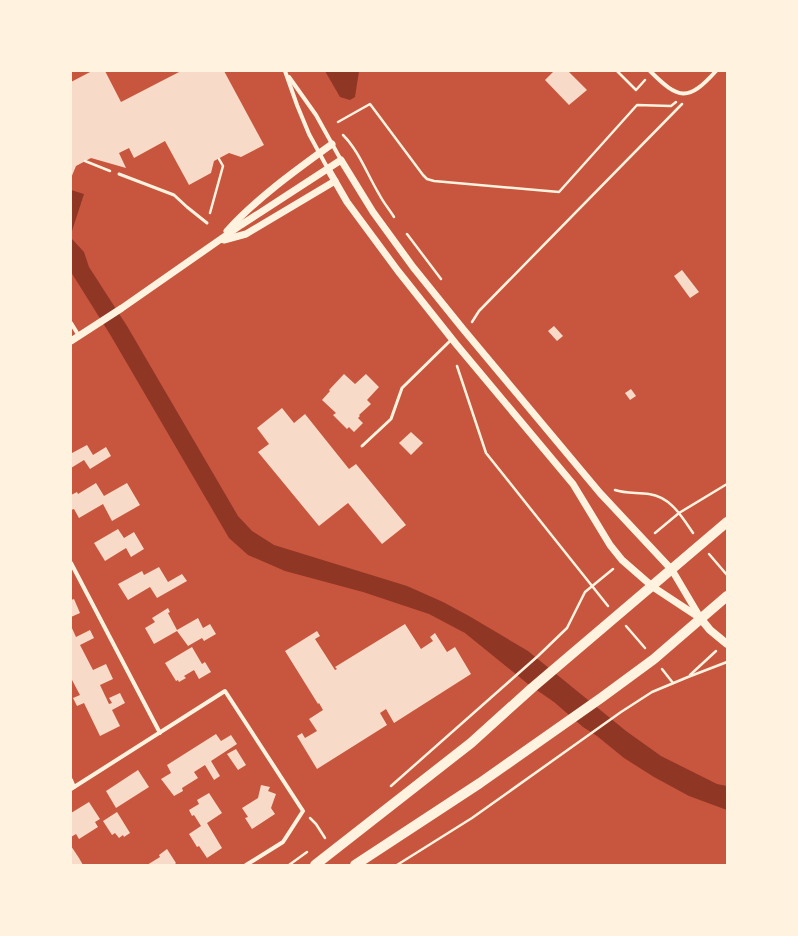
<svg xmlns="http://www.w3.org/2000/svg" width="798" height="936" viewBox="0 0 798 936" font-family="'Noto Sans',sans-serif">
  <rect width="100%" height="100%" fill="#c8553d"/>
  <g fill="#8f3625">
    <path d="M325,71h34l-4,26 -5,3 -10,-3z"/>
    <path d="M71,190l13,4 -13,40z"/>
    <path d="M71,238l13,14 5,15 38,59 111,190 14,15 22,14 133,41 36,16 26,14 59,35 98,80 35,25 56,28 10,2v24l-38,-14 -35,-19 -30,-19 -27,-22 -14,-9 -29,-25 -26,-18 -63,-51 -36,-19 -66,-22 -78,-21 -37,-16 -19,-17 -118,-202 -40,-64z"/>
  </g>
  <g fill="#f7dbc8">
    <path d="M92,71h13l16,31 60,-31h43l40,74 -23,12 -12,-4 -15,8 -3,12 -22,12 -24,-44 -31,17 -5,-10 -10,5 7,15 -35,-10 -15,8 -5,12v-96z"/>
    <path d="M554,71h14l19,19 -18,15 -24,-25z"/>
    <path d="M682,270l17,22 -9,6 -16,-22z"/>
    <path d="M554,326l9,10 -6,5 -9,-10z"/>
    <path d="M344,374l11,10 11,-10 13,13 -12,13 4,4 -12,11 1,1 -2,2 5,5 -9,9 -5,-5 -2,2 -14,-14 3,-2 -14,-13 8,-9 -1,-1z"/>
    <path d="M631,389l5,7 -6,4 -5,-7z"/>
    <path d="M282,408l12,15 11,-9 44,55 7,-5 50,61 -24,19 -34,-41 -29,23 -61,-74 11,-8 -12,-16z"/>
    <path d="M411,432l12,11 -12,12 -12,-12z"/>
    <path d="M87,445l6,10 13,-8 5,9 -21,13 -6,-9 -13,8v-17l1,2z"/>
    <path d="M96,483l8,13 23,-13 13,22 -28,16 -9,-17 -24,14 -5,-9 -3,1v-15l6,-3 1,2z"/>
    <path d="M118,529l6,9 10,-6 10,17 -13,8 -5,-9 -21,13 -11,-18z"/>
    <path d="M159,567l9,15 14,-8 5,7 -30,17 -7,-11 -22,13 -10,-16 24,-13 2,4z"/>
    <path d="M74,599l6,14 -9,4v-17z"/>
    <path d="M168,608l2,4 -2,1 9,17 21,-12 5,10 7,-4 6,10 -12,7 -2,-3 -14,8 -11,-15 -23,13 -9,-16 10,-6 -3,-4z"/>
    <path d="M405,624l16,25 12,-8 -3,-4 5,-4 12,19 8,-5 16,27 -77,49 -8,-14 -6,4 7,12 -70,44 -20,-33 5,-3 3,5 12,-7 -8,-12 14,-9 -4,-7 -1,1 -33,-53 32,-20 3,5 -5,3 20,31 2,-1 -2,-2z"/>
    <path d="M71,626l5,11 14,-7 4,8 -14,7 13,25 13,-6 7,15 -13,6 9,19 3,-1 -3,-5 11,-5 5,10 -13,7 8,16 -20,10 -16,-33 -7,3 -4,-8 7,-3 -8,-15h-1z"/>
    <path d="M192,647l10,17 3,-2 6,10 -12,7 -5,-9 -10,6 2,2 -7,4 -1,-2 -2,1 -11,-18z"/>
    <path d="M216,734l5,7 10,-6 6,9 -26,17 9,15 -6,4 -9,-15 -11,7 4,6 -16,10 1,3 -9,5 -13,-17 10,-6 -4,-8z"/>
    <path d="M236,749l10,16 -8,5 -11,-16z"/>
    <path d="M138,770l11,17 -33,21 -10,-17z"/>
    <path d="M261,785l9,2 -2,4 8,3 -5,14 4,6 -23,15 -7,-11 3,-1 -6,-9 16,-10z"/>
    <path d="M209,793l13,20 -15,10 15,25 -15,10 -8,-12 -2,1 -8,-13 12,-8 -7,-11 -2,1 -3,-6 10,-6 -2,-4z"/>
    <path d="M89,802l11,17 -5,3 3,5 -19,12 -3,-5 -5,3v-24z"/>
    <path d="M117,812l13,21 -6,4 -1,-2 -4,3 -4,-5 -3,2 -9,-14z"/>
    <path d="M71,846l8,12 4,7h-12z"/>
    <path d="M167,849l9,14 -2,2h-27l13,-8 -1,-2z"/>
  </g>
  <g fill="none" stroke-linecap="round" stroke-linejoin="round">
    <g stroke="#fff3e0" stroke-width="2.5">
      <path d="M617,71l19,19 9,-10"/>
      <path d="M338,122l32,-18 53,71 4,4 7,2 125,11 78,-87 34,1 5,-4"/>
      <path d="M343,135c16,16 24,39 36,59 4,8 10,15 15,23"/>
      <path d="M85,161l25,10"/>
      <path d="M210,213l13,-47 -4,-7"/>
      <path d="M407,234l34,45"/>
      <path d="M472,322l7,-11 203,-207"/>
      <path d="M457,366l29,87 122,153"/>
      <path d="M615,490c11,4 23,2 34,4 22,3 33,23 44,39"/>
      <path d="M655,533l24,-20 48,-29"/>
      <path d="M709,554l18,21"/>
      <path d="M626,626l19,22"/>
      <path d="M662,669l11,14"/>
      <path d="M690,675l26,-24"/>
      <path d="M391,786l147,-130 29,-28 18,-36 28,-23"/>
      <path d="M310,818l6,6 9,14"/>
      <path d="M289,865l18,-13"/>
      <path d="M397,865l75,-47 149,-106 31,-20 36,-15 39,-15"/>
    </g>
    <g stroke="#fff3e0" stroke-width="3">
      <path d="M119,174l55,21 13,12 20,16"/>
      <path d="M362,446l29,-27 11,-31 50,-49"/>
    </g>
    <g stroke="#fff3e0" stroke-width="4">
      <path d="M285,71l12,34 12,29 19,35"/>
      <path d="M650,71c29,29 38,31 66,0"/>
      <path d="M289,77l27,38 25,45"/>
      <path d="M71,323l8,13"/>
      <path d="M71,563l89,170"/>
      <path d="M71,780l3,7"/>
      <path d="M71,789l154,-98 78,120 -20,31 -37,23"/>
    </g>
    <g stroke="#fff3e0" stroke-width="7">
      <path d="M328,169l19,33 51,69 58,73 117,140 37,61 12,15 31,27 47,31"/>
      <path d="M227,231c30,-33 69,-61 105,-87"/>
      <path d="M224,240l22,-6 89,-53"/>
      <path d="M71,341l51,-33 119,-83 100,-65 32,52 40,55 50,62 137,164 72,77 29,49"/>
    </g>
    <path stroke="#fff3e0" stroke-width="8" d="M701,619l9,11 17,14"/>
    <g stroke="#fff3e0" stroke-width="10">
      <path d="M315,865l156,-122 61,-55 195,-166"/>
      <path d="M355,865l125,-82 121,-85 53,-39 73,-63"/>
    </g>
  </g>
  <rect width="798" height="936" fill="none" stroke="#fff3e0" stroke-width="144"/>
</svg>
